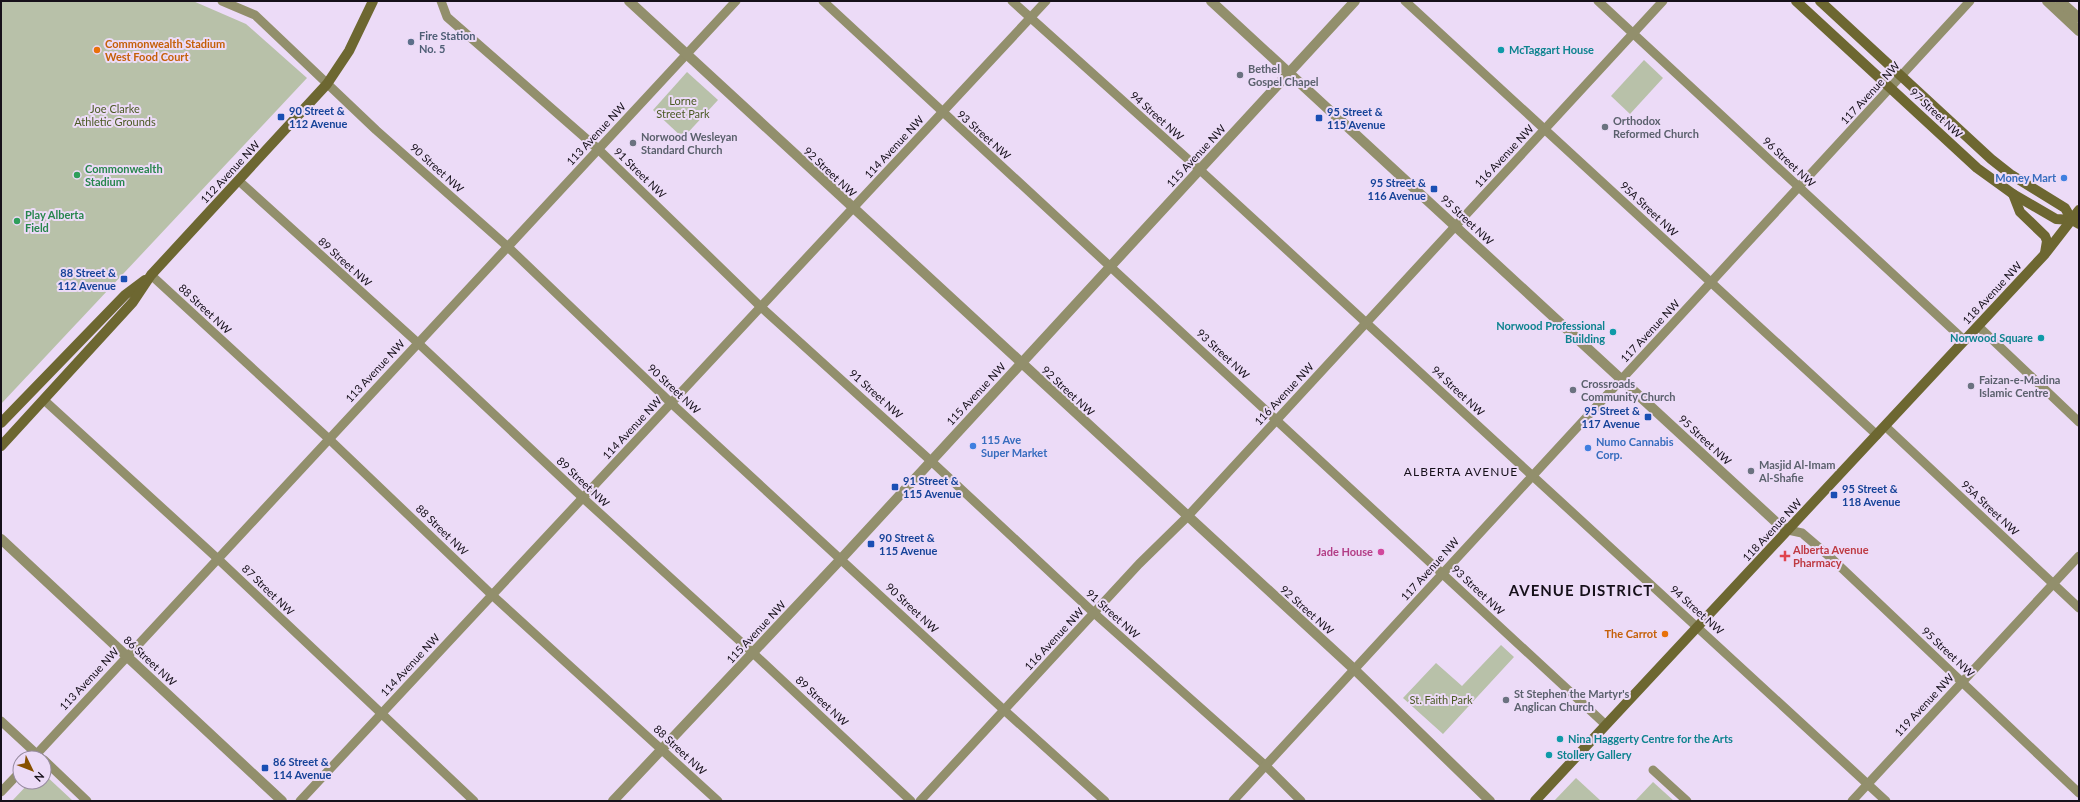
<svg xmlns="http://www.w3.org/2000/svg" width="2080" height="802" viewBox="0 0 2080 802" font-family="Lato,sans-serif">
  <rect width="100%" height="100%" fill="#ecdbf7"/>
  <g fill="#b8c1a9">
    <path d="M1,1h192l53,23 61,54 -306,326z"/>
    <path d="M1644,60l19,18 -33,36 -19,-18z"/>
    <path d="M687,72l31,28 -35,38 -30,-28z"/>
    <path d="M1501,645l13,12 -71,77 -40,-36 33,-35 26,23z"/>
    <path d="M44,774l29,27h-61l18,-19h14z"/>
    <path d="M1576,778l25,23h-47z"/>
    <path d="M1653,782l21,19h-39z"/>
  </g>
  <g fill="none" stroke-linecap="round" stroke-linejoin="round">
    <g stroke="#928f6c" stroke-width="9">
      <path d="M222,1l33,14 121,115 132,117 163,156 333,307 101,91"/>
      <path d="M441,1l6,16 151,132 163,158 170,154 163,152 172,153 35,35"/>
      <path d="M823,1l783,724"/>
      <path d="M1012,1l188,169 686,631"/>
      <path d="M1405,1l472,434"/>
      <path d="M1598,1l366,339"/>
      <path d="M239,181l179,162 165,155 170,155 158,148"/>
      <path d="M151,275l178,164 163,156 226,206"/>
      <path d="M1978,326l101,96"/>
      <path d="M44,400l174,159 256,242"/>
      <path d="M1885,426l194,182"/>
      <path d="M1788,530l14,3 28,24 249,236"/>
      <path d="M1,721l40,37"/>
      <path d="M33,758l703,-757"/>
      <path d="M44,760l43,41"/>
      <path d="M1653,770l34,31"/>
      <path d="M1,792l19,-20"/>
      <path d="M300,801l746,-800"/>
      <path d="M920,801l219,-237 48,-47 476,-516"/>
      <path d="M1233,801l737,-800"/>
      <path d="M1852,801l227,-245"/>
    </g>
    <g stroke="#928f6c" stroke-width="10">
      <path d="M629,1l726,669 135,131"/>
      <path d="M1211,1l566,522 11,7"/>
      <path d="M2047,1l32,30"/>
      <path d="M2060,1l19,17"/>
      <path d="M1,539l281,262"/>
      <path d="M613,801l228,-242 514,-558"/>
    </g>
    <g stroke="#6d6731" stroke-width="10">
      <path d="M1796,1l181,167 36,26 43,25 16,1 7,4"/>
      <path d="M1820,1l171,158 19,15 55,34 7,12"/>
      <path d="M2013,194l7,18 25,24 2,5 -2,12"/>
      <path d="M1,423l124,-128 20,-15"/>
      <path d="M1,446l132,-144 18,-27 176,-191 22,-33 24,-50"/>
      <path d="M1535,801l510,-547 34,-44"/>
    </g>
  </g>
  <circle fill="#5c6f8a" stroke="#ecdbf7" stroke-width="1.5" cx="411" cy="42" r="4"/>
  <g fill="#e8710a" stroke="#ecdbf7" stroke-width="1.5">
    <circle cx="97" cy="50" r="4"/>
    <circle cx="1665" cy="634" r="4"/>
  </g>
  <g fill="#0f9aa8" stroke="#ecdbf7" stroke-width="1.5">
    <circle cx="1501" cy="50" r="4"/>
    <circle cx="1613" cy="332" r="4"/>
    <circle cx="2041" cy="338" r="4"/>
    <circle cx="1560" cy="739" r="4"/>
    <circle cx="1549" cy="755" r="4"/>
  </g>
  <g fill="#6b7280" stroke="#ecdbf7" stroke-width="1.5">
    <circle cx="1240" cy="75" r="4"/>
    <circle cx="1605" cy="127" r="4"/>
    <circle cx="633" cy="143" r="4"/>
    <circle cx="1971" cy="386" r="4"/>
    <circle cx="1573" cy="390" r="4"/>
    <circle cx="1751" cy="471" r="4"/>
    <circle cx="1506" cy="700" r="4"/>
  </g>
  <g fill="#1a4fb4" stroke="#ecdbf7" stroke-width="1.5">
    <rect x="277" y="113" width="8" height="8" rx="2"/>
    <rect x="1315" y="114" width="8" height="8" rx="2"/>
    <rect x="1430" y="185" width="8" height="8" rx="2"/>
    <rect x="120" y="275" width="8" height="8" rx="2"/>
    <rect x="1644" y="413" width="8" height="8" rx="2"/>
    <rect x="891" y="483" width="8" height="8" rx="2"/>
    <rect x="1830" y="491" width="8" height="8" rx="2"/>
    <rect x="867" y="540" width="8" height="8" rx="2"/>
    <rect x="261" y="764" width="8" height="8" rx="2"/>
  </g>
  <g fill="#2e9e5b" stroke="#ecdbf7" stroke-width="1.5">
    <circle cx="77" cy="175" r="4"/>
    <circle cx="17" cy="221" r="4"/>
  </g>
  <g fill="#3f7fe0" stroke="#ecdbf7" stroke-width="1.5">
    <circle cx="2064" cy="178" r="4"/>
    <circle cx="973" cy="446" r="4"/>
    <circle cx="1588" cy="448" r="4"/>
  </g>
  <circle fill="#d1479c" stroke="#ecdbf7" stroke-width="1.5" cx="1381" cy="552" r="4"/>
  <path fill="#e0444e" stroke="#ecdbf7" stroke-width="1.5" d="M1783 550h4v4h4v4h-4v4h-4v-4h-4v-4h4z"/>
  <g text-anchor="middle" stroke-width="4" stroke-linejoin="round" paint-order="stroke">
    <g font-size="11" font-weight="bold" fill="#4e5e75" stroke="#ecdbf7" text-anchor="start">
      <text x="419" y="40">Fire Station<tspan x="419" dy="13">No. 5</tspan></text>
    </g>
    <g font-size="11" font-weight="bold" fill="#c56008" stroke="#ecdbf7" text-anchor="start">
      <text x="105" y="48">Commonwealth Stadium<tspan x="105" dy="13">West Food Court</tspan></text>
      <text x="1657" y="638" text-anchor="end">The Carrot</text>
    </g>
    <g font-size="11" font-weight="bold" fill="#0d838f" stroke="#ecdbf7" text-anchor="start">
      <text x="1509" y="54">McTaggart House</text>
      <text x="1605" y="330" text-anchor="end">Norwood Professional<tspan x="1605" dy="13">Building</tspan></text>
      <text x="2033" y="342" text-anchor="end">Norwood Square</text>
      <text x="1568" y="743">Nina Haggerty Centre for the Arts</text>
      <text x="1557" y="759">Stollery Gallery</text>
    </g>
    <g font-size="11" font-weight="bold" fill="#5b616d" stroke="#ecdbf7" text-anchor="start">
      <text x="1248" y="73">Bethel<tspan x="1248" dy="13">Gospel Chapel</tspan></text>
      <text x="1613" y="125">Orthodox<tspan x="1613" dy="13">Reformed Church</tspan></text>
      <text x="641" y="141">Norwood Wesleyan<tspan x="641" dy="13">Standard Church</tspan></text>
      <text x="1979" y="384">Faizan-e-Madina<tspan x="1979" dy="13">Islamic Centre</tspan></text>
      <text x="1581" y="388">Crossroads<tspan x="1581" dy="13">Community Church</tspan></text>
      <text x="1759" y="469">Masjid Al-Imam<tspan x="1759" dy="13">Al-Shafie</tspan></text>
      <text x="1514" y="698">St Stephen the Martyr's<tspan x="1514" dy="13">Anglican Church</tspan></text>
    </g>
    <g font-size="11" fill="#16101a" stroke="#ecdbf7">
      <text transform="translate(1870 93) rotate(-47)" y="4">117 Avenue NW</text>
      <text transform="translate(1936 113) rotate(43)" y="4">97 Street NW</text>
      <text transform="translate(1157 116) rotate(42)" y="4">94 Street NW</text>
      <text transform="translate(596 134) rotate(-47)" y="4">113 Avenue NW</text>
      <text transform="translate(984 135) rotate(42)" y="4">93 Street NW</text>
      <text transform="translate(894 147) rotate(-47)" y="4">114 Avenue NW</text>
      <text transform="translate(1196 156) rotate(-47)" y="4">115 Avenue NW</text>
      <text transform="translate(1504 156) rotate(-47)" y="4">116 Avenue NW</text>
      <text transform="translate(1789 162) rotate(43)" y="4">96 Street NW</text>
      <text transform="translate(437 168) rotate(42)" y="4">90 Street NW</text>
      <text transform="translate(230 172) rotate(-47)" y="4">112 Avenue NW</text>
      <text transform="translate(830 172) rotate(43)" y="4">92 Street NW</text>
      <text transform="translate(640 173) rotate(44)" y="4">91 Street NW</text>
      <text transform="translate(1649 209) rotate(43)" y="4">95A Street NW</text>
      <text transform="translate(1467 220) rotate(43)" y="4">95 Street NW</text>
      <text transform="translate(345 262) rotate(42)" y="4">89 Street NW</text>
      <text transform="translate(1992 293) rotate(-47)" y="4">118 Avenue NW</text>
      <text transform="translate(205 309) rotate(43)" y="4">88 Street NW</text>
      <text transform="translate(1650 331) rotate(-47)" y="4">117 Avenue NW</text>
      <text transform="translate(1223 354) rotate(43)" y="4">93 Street NW</text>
      <text transform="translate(375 371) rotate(-47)" y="4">113 Avenue NW</text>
      <text transform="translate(674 389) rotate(43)" y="4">90 Street NW</text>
      <text transform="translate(1068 391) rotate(43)" y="4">92 Street NW</text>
      <text transform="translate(1458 391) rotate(43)" y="4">94 Street NW</text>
      <text transform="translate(876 394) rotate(42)" y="4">91 Street NW</text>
      <text transform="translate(976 394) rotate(-47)" y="4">115 Avenue NW</text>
      <text transform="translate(1284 394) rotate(-47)" y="4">116 Avenue NW</text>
      <text transform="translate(632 428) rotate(-47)" y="4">114 Avenue NW</text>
      <text transform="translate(1705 440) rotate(43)" y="4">95 Street NW</text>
      <text transform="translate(583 482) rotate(43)" y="4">89 Street NW</text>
      <text transform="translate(1990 508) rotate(43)" y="4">95A Street NW</text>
      <text transform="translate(442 530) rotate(44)" y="4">88 Street NW</text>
      <text transform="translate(1772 530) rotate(-47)" y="4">118 Avenue NW</text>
      <text transform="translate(1430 569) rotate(-48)" y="4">117 Avenue NW</text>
      <text transform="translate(268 590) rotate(44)" y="4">87 Street NW</text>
      <text transform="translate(1478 590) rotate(43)" y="4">93 Street NW</text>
      <text transform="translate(912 608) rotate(43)" y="4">90 Street NW</text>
      <text transform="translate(1307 610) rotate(42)" y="4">92 Street NW</text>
      <text transform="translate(1697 610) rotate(42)" y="4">94 Street NW</text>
      <text transform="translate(1113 614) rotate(42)" y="4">91 Street NW</text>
      <text transform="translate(756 632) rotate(-47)" y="4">115 Avenue NW</text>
      <text transform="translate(1054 639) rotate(-47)" y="4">116 Avenue NW</text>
      <text transform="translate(1948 652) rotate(43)" y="4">95 Street NW</text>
      <text transform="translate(150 661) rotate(43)" y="4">86 Street NW</text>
      <text transform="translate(410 665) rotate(-47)" y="4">114 Avenue NW</text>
      <text transform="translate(89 679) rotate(-47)" y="4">113 Avenue NW</text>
      <text transform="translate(822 701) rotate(43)" y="4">89 Street NW</text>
      <text transform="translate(1924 705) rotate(-47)" y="4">119 Avenue NW</text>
      <text transform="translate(680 750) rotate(43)" y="4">88 Street NW</text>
    </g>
    <g font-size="11" fill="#4b5a24" stroke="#ecdbf7">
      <text x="683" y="105">Lorne<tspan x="683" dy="13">Street Park</tspan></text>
      <text x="115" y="113">Joe Clarke<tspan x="115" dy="13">Athletic Grounds</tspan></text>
      <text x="1441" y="704">St. Faith Park</text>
    </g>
    <g font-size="11" font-weight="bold" fill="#164399" stroke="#ecdbf7" text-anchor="start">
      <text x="289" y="115">90 Street &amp;<tspan x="289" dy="13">112 Avenue</tspan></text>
      <text x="1327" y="116">95 Street &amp;<tspan x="1327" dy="13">115 Avenue</tspan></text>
      <text x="1426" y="187" text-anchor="end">95 Street &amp;<tspan x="1426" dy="13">116 Avenue</tspan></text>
      <text x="116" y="277" text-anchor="end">88 Street &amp;<tspan x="116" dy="13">112 Avenue</tspan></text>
      <text x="1640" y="415" text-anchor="end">95 Street &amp;<tspan x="1640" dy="13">117 Avenue</tspan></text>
      <text x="903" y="485">91 Street &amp;<tspan x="903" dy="13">115 Avenue</tspan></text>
      <text x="1842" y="493">95 Street &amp;<tspan x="1842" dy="13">118 Avenue</tspan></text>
      <text x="879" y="542">90 Street &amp;<tspan x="879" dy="13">115 Avenue</tspan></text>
      <text x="273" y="766">86 Street &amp;<tspan x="273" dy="13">114 Avenue</tspan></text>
    </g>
    <g font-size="11" font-weight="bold" fill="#27864d" stroke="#ecdbf7" text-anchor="start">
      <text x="85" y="173">Commonwealth<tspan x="85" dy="13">Stadium</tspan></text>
      <text x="25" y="219">Play Alberta<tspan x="25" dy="13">Field</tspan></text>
    </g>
    <g font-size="11" font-weight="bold" fill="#366cbe" stroke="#ecdbf7" text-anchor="start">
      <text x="2056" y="182" text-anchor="end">Money Mart</text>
      <text x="981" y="444">115 Ave<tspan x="981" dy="13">Super Market</tspan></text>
      <text x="1596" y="446">Numo Cannabis<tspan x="1596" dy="13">Corp.</tspan></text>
    </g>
    <g font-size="11" font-weight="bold" fill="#be3a42" stroke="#ecdbf7" text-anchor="start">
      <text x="1793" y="554">Alberta Avenue<tspan x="1793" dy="13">Pharmacy</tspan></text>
    </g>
    <g font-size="11" font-weight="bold" fill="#b23c85" stroke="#ecdbf7" text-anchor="end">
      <text x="1373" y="556">Jade House</text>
    </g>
    <g font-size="12" letter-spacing="1" fill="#16101a" stroke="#ecdbf7">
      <text x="1461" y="476">ALBERTA AVENUE</text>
    </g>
    <g font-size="15" font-weight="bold" letter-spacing="1" fill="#16101a" stroke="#ecdbf7">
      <text x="1581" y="596">AVENUE DISTRICT</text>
    </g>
  </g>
  <rect width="2080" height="802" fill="none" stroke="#16101a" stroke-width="4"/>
  <g transform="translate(32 770) rotate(133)"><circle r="19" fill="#ecdbf7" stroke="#968a9f"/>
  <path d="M0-3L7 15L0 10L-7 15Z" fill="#875000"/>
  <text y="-6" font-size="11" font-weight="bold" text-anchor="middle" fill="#16101a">N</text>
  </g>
</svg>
